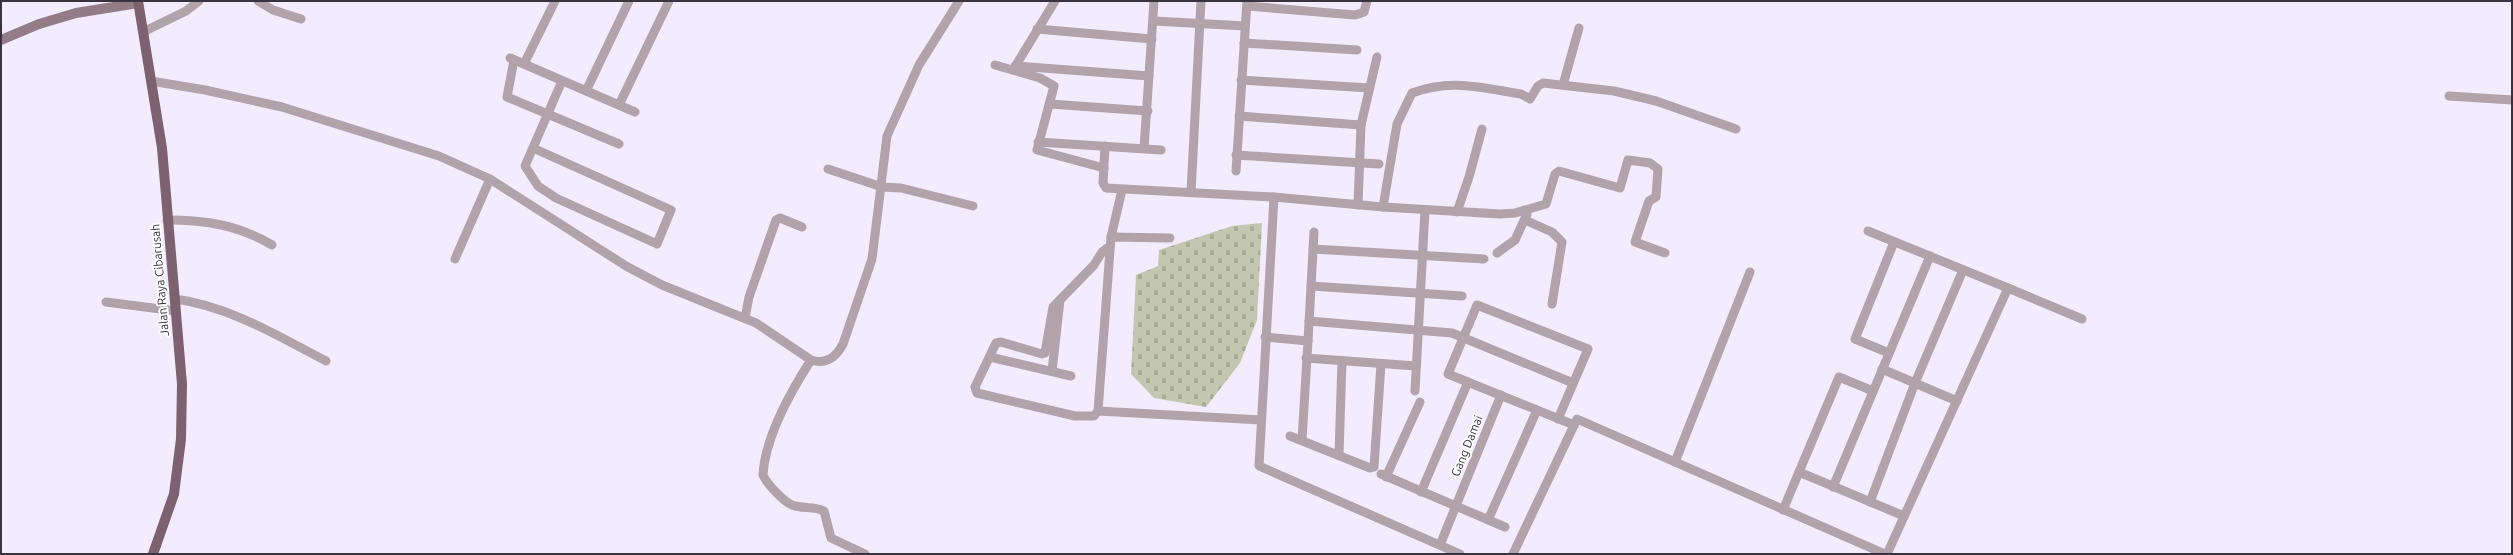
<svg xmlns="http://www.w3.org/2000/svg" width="2513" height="555" viewBox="0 0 2513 555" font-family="Ubuntu,sans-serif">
  <defs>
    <pattern id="cemetery-stones" width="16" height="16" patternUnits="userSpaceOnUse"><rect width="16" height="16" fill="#c3c7af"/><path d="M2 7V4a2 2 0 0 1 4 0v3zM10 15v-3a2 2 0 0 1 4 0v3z" fill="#a8ab98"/></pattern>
  </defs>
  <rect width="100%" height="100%" fill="#f2ecfe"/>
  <path fill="url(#cemetery-stones)" d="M1262,223l-5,97 -17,43 -34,44 -52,-9 -23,-24 5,-99 22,-9 1,-16 73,-24z"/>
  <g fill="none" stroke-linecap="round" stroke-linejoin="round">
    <g stroke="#b2a2a9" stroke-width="9">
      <path d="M258,1l15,9 28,9"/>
      <path d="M1247,6l108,9 9,-3 3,-11"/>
      <path d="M1154,21l91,5"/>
      <path d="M1037,29l115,10"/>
      <path d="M143,32l43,-21 13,-10"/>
      <path d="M1244,43l113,7"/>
      <path d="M510,58l125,54"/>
      <path d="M514,60l-7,37 112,47"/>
      <path d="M524,64l31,-63"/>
      <path d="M995,65l45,13 14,8 -17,64 67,18"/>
      <path d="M1015,66l134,10"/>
      <path d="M1013,70l42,-69"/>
      <path d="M1241,80l128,8"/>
      <path d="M151,81l54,9 77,17 157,49 51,23"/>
      <path d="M1563,85l16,-57"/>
      <path d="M586,91l43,-90"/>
      <path d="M2449,96l63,4"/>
      <path d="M1050,104l98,7"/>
      <path d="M619,105l50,-104"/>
      <path d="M1239,116l122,9"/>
      <path d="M1038,142l123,8"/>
      <path d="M1105,146l-2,37 3,5 168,9 109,10 117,7 15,-1 31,-9 9,-30 4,-3 61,17 8,-28 22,3 8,6 -2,28 -7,4 -14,41 30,11"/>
      <path d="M533,148l138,62 -14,34 -101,-46 -18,-12 -13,-20 37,-85"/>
      <path d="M1144,148l10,-147"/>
      <path d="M1236,155l143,9"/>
      <path d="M828,169l54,18 19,1 72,18"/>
      <path d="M1236,171l11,-170"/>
      <path d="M1191,192l10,-191"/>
      <path d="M1274,197l-15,269 201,88"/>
      <path d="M1358,205l3,-80 16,-68"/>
      <path d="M1383,207l14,-83 15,-31c39,-15 70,-5 109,1l9,5 8,-13 5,-3 71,8 42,10 80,28"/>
      <path d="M1457,212l12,-35 13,-48"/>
      <path d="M167,220c39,0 71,5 105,25"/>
      <path d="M1525,220l27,12 10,10 -10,62"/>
      <path d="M1868,231l140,57"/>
      <path d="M1111,237l11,-47"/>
      <path d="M1110,246l-8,6 -8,13 -41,42 -8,46 -3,1 -41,-12 -5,1 -21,44 2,6 98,23h19l4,-5 13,-174 59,1"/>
      <path d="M1313,249l171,10"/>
      <path d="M1497,253l18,-13 12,-26"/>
      <path d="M455,259l35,-80 136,87 36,19 94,38 55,37c16,5 25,-3 32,-16l29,-85 15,-123 32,-71 40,-64"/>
      <path d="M1311,286l151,10"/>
      <path d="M175,299c54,7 103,37 151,62"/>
      <path d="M106,302l70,9"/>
      <path d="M745,318l4,-21 27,-77 4,-2 22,9"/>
      <path d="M1309,321l143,12 121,50"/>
      <path d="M1265,337l43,4 -6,99"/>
      <path d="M1308,341l6,-109"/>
      <path d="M1889,353l-34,-14 39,-97"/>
      <path d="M990,357l81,19"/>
      <path d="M1306,358l110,8"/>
      <path d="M811,360c-20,31 -46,78 -48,115 4,9 20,26 29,30 10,4 22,1 32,6l7,27 34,16"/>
      <path d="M1882,369l75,32"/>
      <path d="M1052,371l8,-71"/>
      <path d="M1415,391l10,-181"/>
      <path d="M1098,411l163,9"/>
      <path d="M1558,419l30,-70 -111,-44 -29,69 126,51"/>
      <path d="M1290,436l80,32 4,-1 7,-103"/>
      <path d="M1339,454l3,-93"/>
      <path d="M1675,462l75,-190"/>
      <path d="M1799,472l105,44"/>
      <path d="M1381,474l124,53"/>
      <path d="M1386,477l34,-75"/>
      <path d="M1833,487l97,-231"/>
      <path d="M1421,492l47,-110"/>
      <path d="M1870,502l45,-119 48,-113"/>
      <path d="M1783,510l56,-133 34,14"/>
      <path d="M1488,520l49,-110"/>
      <path d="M1440,545l61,-150"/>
      <path d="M1513,554l64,-135 308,135"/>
      <path d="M1887,554l121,-266 74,31"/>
    </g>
    <path stroke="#947c87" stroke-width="10" d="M1,40l38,-16 37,-11 62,-10"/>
    <path stroke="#7e616f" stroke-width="10" d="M138,1l24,147 20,236 -1,55 -7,55 -21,60"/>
  </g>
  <g text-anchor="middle" stroke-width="4" stroke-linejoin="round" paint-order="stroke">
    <g font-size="12" fill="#38333f" stroke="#fcfdfc">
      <text transform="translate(160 280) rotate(-95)" y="4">Jalan Raya Cibarusah</text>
      <text transform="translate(1467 446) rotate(-68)" y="4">Gang Damai</text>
    </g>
  </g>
  <rect width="2513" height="555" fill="none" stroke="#38333f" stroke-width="4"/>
</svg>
